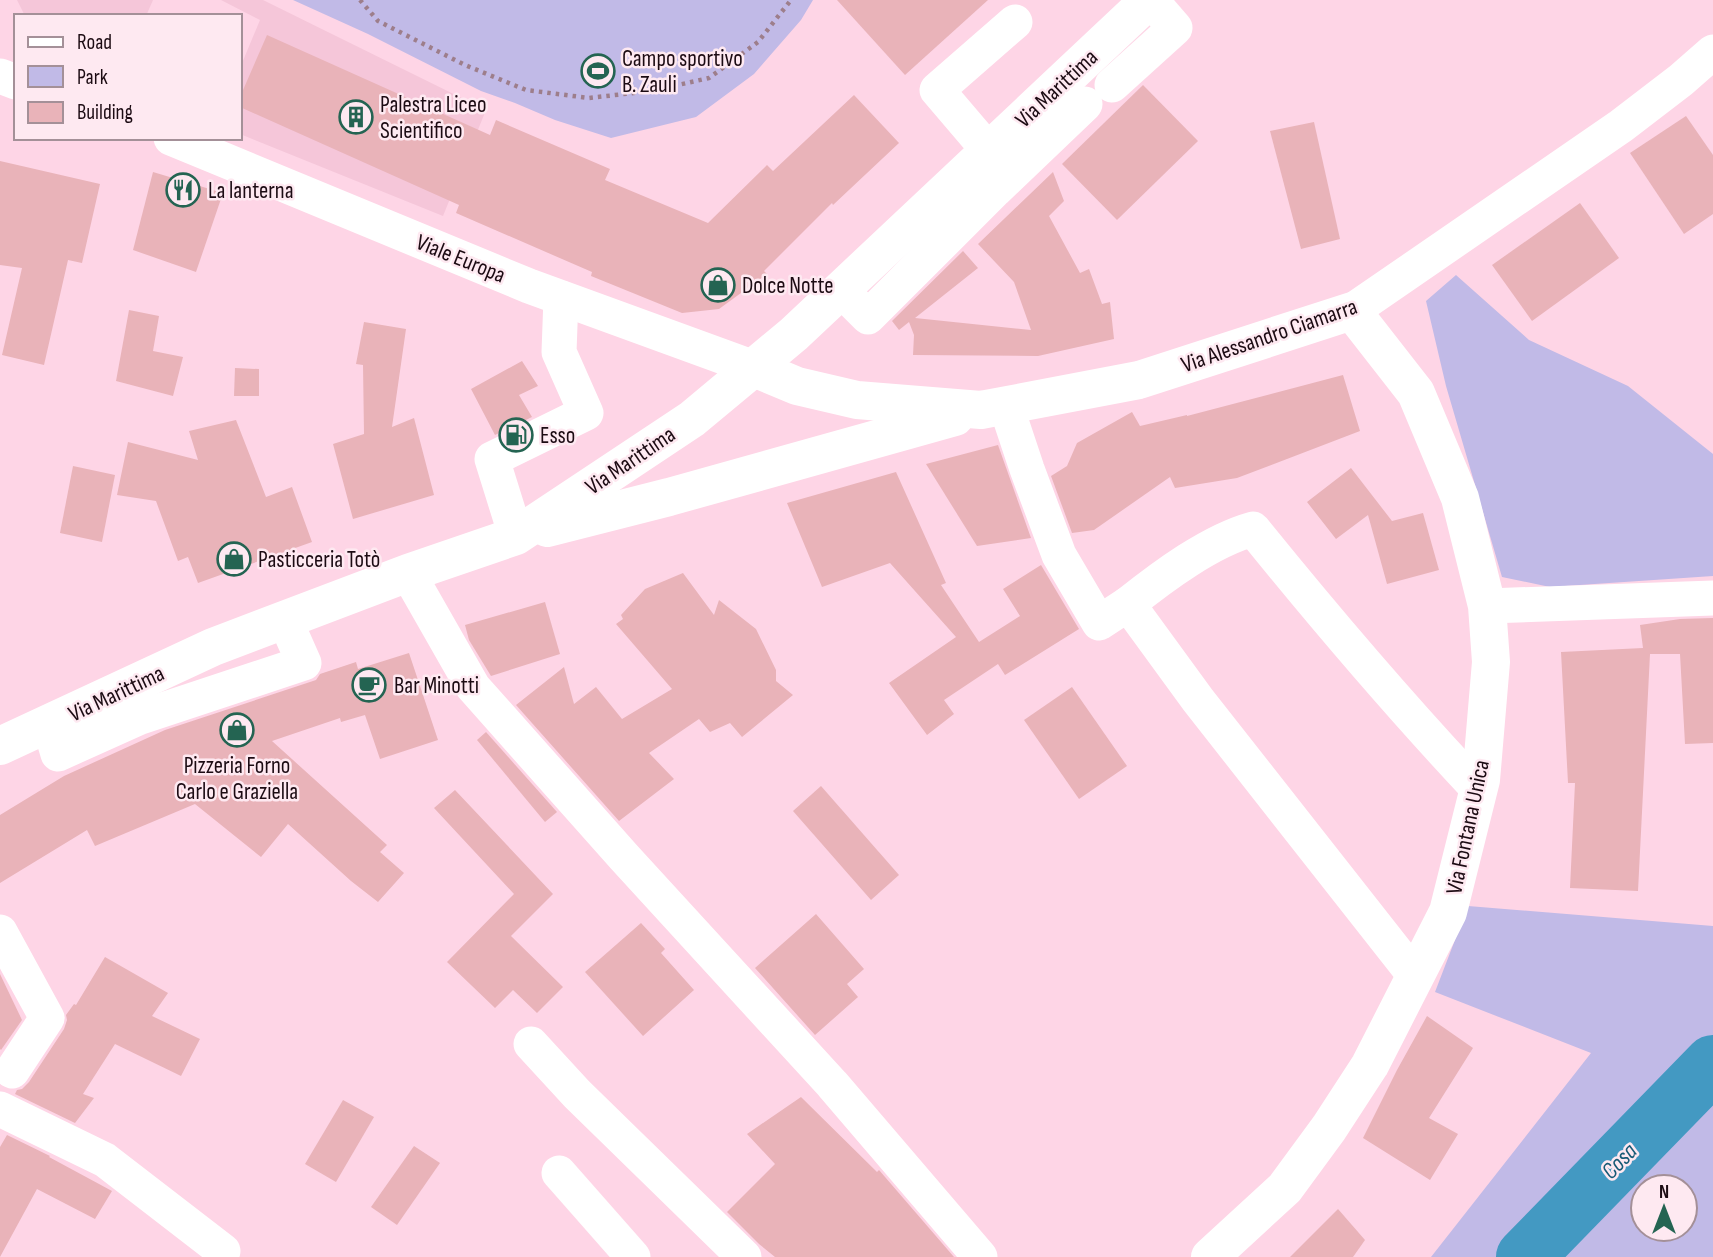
<svg xmlns="http://www.w3.org/2000/svg" width="1713" height="1257" viewBox="0 0 1713 1257" font-family="'Sofia Sans Condensed',sans-serif">
  <rect width="100%" height="100%" fill="#fed5e6"/>
  <g fill="#f5c6d9">
    <path d="M17,0h136l-7,16h-121z"/>
    <path d="M221,0h42l223,110 -43,106 -203,-82v-66l20,-48z"/>
  </g>
  <g fill="#c1bae7" fill-rule="evenodd">
    <path d="M293,0h520l-12,20 -47,54 -58,43 -85,21 -56,-18 -40,-17 -34,-12 -113,-57z"/>
    <path d="M1456,275l73,65 99,46 85,68v122l-163,11 -48,-10 -56,-191 -20,-85z"/>
    <path d="M1468,906l245,20v331h-282l160,-204 -156,-61zM1643,1187h42v42h-42z"/>
  </g>
  <g fill="none" stroke-linecap="round" stroke-linejoin="round">
    <path stroke="#4399c2" stroke-width="58" d="M1525,1257l188,-193"/>
  </g>
  <g fill="#e9b3b9">
    <path d="M837,0h151l-83,75z"/>
    <path d="M267,35l223,100 6,-15 114,49 -5,11 103,43 59,-58 6,6 81,-76 45,48 -66,62 -1,-2 -68,68 3,3 -48,35 -37,4 -91,-37 1,-4 -136,-59 3,-8 -219,-98v-10z"/>
    <path d="M1143,85l55,56 -81,79 -55,-56z"/>
    <path d="M1686,116l27,39v59l-29,20 -54,-81z"/>
    <path d="M1314,122l26,117 -39,10 -31,-118z"/>
    <path d="M0,161l100,23 -18,79 -14,-3 -24,105 -42,-10 20,-87 -22,-3z"/>
    <path d="M153,172l70,21 -27,79 -63,-22z"/>
    <path d="M1053,172l11,29 -15,15 31,57 9,-4 13,35 8,-2 4,37 -76,17 -125,-1 1,-20 -5,-13 -10,8 -7,-9 71,-70 15,17 -63,50 116,12 -17,-48 -36,-38z"/>
    <path d="M1580,203l39,55 -87,63 -40,-56z"/>
    <path d="M129,310l30,6 -6,35 30,6 -10,39 -57,-15z"/>
    <path d="M364,322l42,7 -14,98 22,-9 20,77 -81,24 -20,-75 31,-10 -1,-69 -7,-1z"/>
    <path d="M522,361l16,25 -19,9 13,22 -37,18 -24,-46z"/>
    <path d="M235,368l24,1v27h-25z"/>
    <path d="M1343,375l17,56 -123,47 -62,10 -5,-11 -76,53 -22,3 -21,-57 16,-10 10,-23 55,-31 8,14 47,-11v1z"/>
    <path d="M236,420l30,77 26,-10 20,55 -114,41 -10,-26 -10,4 -22,-60 -39,-6 11,-53 70,18 -9,-29z"/>
    <path d="M998,445l33,93 -54,8 -51,-82z"/>
    <path d="M73,466l42,9 -13,67 -42,-9z"/>
    <path d="M1351,468l41,53 31,-8 16,57 -52,14 -19,-69 -32,24 -29,-37z"/>
    <path d="M896,472l50,111 -5,2 38,57 41,-26 -17,-27 38,-24 38,64 -74,46 -7,-11 -54,36 10,14 -27,21 -38,-52 67,-46 -66,-74 -68,24 -35,-84z"/>
    <path d="M683,573l31,42 5,-15 37,29 20,41v11l17,14 -51,42 -12,-14 -20,9 -11,-13 -50,34 25,26 -55,42 -103,-116 48,-38 10,37 22,-17 26,32 50,-30 -56,-65 7,-5 -2,-4 24,-26z"/>
    <path d="M545,602l15,52 -69,22 -22,-36 -4,-15z"/>
    <path d="M1713,618v125l-28,1 -5,-90h-30l-12,237 -68,-3 5,-105h-7l-7,-131 82,-4 -3,-23 40,-6z"/>
    <path d="M409,653l29,87 -58,19 -15,-44 -24,7 -1,-4 -68,23 115,104 -7,7 24,21 -26,29 -27,-21 -63,-57 -27,33 -66,-53 -100,42 -8,-16 -87,53v-68l64,-39 101,-46 145,-48 6,-2 4,-6 36,-12 2,7z"/>
    <path d="M1072,687l55,79 -48,33 -55,-79z"/>
    <path d="M486,732l71,80 -12,10 -68,-82z"/>
    <path d="M821,786l78,89 -28,25 -78,-89z"/>
    <path d="M455,790l98,104 -42,42 52,51 -26,26 -24,-23 -18,18 -48,-46 67,-68 -80,-86z"/>
    <path d="M816,914l48,55 -17,15 11,13 -43,38 -60,-67z"/>
    <path d="M641,923l24,26 -4,4 33,37 -51,46 -58,-64z"/>
    <path d="M105,957l63,36 -16,23 48,23 -19,37 -66,-32 -32,50 11,4 -19,25 -60,-29 2,-4 5,-1 7,-7 35,-53 3,-9 -1,-5 8,-11 2,1z"/>
    <path d="M0,974l22,46 -21,30 -1,-1z"/>
    <path d="M1427,1016l46,32 -44,70 29,16 -28,46 -67,-42 34,-68z"/>
    <path d="M801,1097l76,75 2,-2 75,87h-179l-16,-13 -32,-32 48,-48 -28,-30z"/>
    <path d="M343,1100l31,17 -38,65 -31,-18z"/>
    <path d="M7,1135l43,21 -1,1 63,34 -17,28 -58,-30 -37,68v-110z"/>
    <path d="M414,1146l26,17 -43,62 -26,-18z"/>
    <path d="M1338,1209l27,31 -12,17h-63z"/>
  </g>
  <g fill="none" stroke-linecap="round" stroke-linejoin="round">
    <path stroke="#9d7e8b" stroke-width="4.5" stroke-dasharray="3.5 5" stroke-linecap="butt" d="M360,0l18,21 87,44 61,25 63,8 62,-7 58,-13 49,-36 33,-42"/>
    <g stroke="#fff" stroke-width="35">
      <path d="M0,76l16,6"/>
      <path d="M1112,85l63,-57 -24,-28"/>
      <path d="M171,138l358,148 225,82"/>
      <path d="M989,151l-52,-61 78,-68"/>
      <path d="M841,290l27,27 127,-127 90,-86"/>
      <path d="M1352,311l269,-185 60,-46 32,-28"/>
      <path d="M1006,406l21,63 32,86 40,68 29,-19 70,96 217,276"/>
      <path d="M516,536l-24,-77 94,-46 -27,-61 2,-54"/>
      <path d="M408,573l65,114 151,170 208,227 148,173"/>
      <path d="M1128,604c35,-28 82,-63 125,-75 72,89 147,177 226,261"/>
      <path d="M1487,606l226,-8"/>
      <path d="M49,724l9,30 80,-36 166,-55 -19,-43"/>
      <path d="M0,932l47,86 -35,53"/>
      <path d="M531,1044l46,50 167,163"/>
      <path d="M0,1109l105,51 118,91"/>
      <path d="M559,1173l74,84"/>
    </g>
    <g stroke="#fff" stroke-width="38">
      <path d="M754,368l43,18 60,14 124,10 158,-30 213,-69 64,82 44,105 27,108 4,56 -10,118 -33,132 -78,153 -41,63 -44,60 -75,69"/>
      <path d="M547,528l122,-31 286,-80"/>
      <path d="M0,746l213,-99 195,-74 108,-37 176,-117 102,-85 355,-334"/>
    </g>
  </g>
  <defs>
    <symbol id="stadium-ring" viewBox="-11 -11 22 22"><circle r="9.5" fill="#fee9f1" stroke="#246452" stroke-width="1.5"/><path d="M0-5a6.5 5 0 1 0 0 10a6.5 5 0 1 0 0-10ZM-3.5-1.8h7v3.6h-7Z" fill="#246452"/></symbol>
    <symbol id="building-ring" viewBox="-11 -11 22 22"><circle r="9.5" fill="#fee9f1" stroke="#246452" stroke-width="1.5"/><path d="M-4-6H4V6H1V3H-1V6H-4ZM-2.5-4.3h1.7v1.8h-1.7ZM.8-4.3h1.7v1.8H.8ZM-2.5-1h1.7V.8h-1.7ZM.8-1h1.7V.8H.8Z" fill="#246452"/></symbol>
    <symbol id="restaurant-ring" viewBox="-11 -11 22 22"><circle r="9.5" fill="#fee9f1" stroke="#246452" stroke-width="1.5"/><path d="M-5-6h1v4h1v-4h1v4h1v-4h1v5L-1.5 .5V6h-2V.5L-5-1ZM5-6V6H3V1.5H1.5Q1.5-4 5-6Z" fill="#246452"/></symbol>
    <symbol id="shop-ring" viewBox="-11 -11 22 22"><circle r="9.5" fill="#fee9f1" stroke="#246452" stroke-width="1.5"/><path d="M-5-2.5h2.3a2.7 3.5 0 0 1 5.4 0H5L5.5 6h-11ZM-1.5-2.5h3a1.5 2.3 0 0 0-3 0Z" fill="#246452"/></symbol>
    <symbol id="fuel-ring" viewBox="-11 -11 22 22"><circle r="9.5" fill="#fee9f1" stroke="#246452" stroke-width="1.5"/><path d="M-5.5-6h7V0h2V4h1.3V-2.5L3-4.5l.8-.8L6-3V5H2.5V1h-1V6h-7ZM-4.2-4.7v3.2H.2V-4.7Z" fill="#246452"/></symbol>
    <symbol id="cafe-ring" viewBox="-11 -11 22 22"><circle r="9.5" fill="#fee9f1" stroke="#246452" stroke-width="1.5"/><path d="M-5.5-4.5H6V0H3Q3 3.5 0 3.5H-2.5Q-5.5 3.5-5.5 0ZM3-3.2v2h1.7v-2ZM-6 4.5H4V6H-6Z" fill="#246452"/></symbol>
  </defs>
  <g fill-rule="evenodd">
    <use href="#stadium-ring" x="579" y="52" width="38" height="38"/>
    <use href="#building-ring" x="337" y="98" width="38" height="38"/>
    <use href="#restaurant-ring" x="164" y="171" width="38" height="38"/>
    <use href="#shop-ring" x="699" y="266" width="38" height="38"/>
    <use href="#fuel-ring" x="497" y="416" width="38" height="38"/>
    <use href="#shop-ring" x="215" y="540" width="38" height="38"/>
    <use href="#cafe-ring" x="350" y="666" width="38" height="38"/>
    <use href="#shop-ring" x="218" y="711" width="38" height="38"/>
  </g>
  <g text-anchor="middle" stroke-width="5" stroke-linejoin="round" paint-order="stroke">
    <g font-size="23" fill="#1c0b13" stroke="#fee9f1" text-anchor="start">
      <text x="622" y="66">Campo sportivo<tspan x="622" dy="26">B. Zauli</tspan></text>
      <text x="380" y="112">Palestra Liceo<tspan x="380" dy="26">Scientifico</tspan></text>
      <text x="208" y="198">La lanterna</text>
      <text x="742" y="293">Dolce Notte</text>
      <text x="540" y="443">Esso</text>
      <text x="258" y="567">Pasticceria Totò</text>
      <text x="394" y="693">Bar Minotti</text>
      <text x="237" y="773" text-anchor="middle">Pizzeria Forno<tspan x="237" dy="26">Carlo e Graziella</tspan></text>
    </g>
    <g font-size="23" fill="#1c0b13" stroke="#fee9f1">
      <text transform="translate(1056 88) rotate(-43)" y="8">Via Marittima</text>
      <text transform="translate(461 258) rotate(22)" y="8">Viale Europa</text>
      <text transform="translate(1269 335) rotate(-19)" y="8">Via Alessandro Ciamarra</text>
      <text transform="translate(630 460) rotate(-34)" y="8">Via Marittima</text>
      <text transform="translate(116 693) rotate(-25)" y="8">Via Marittima</text>
      <text transform="translate(1467 827) rotate(-78)" y="8">Via Fontana Unica</text>
    </g>
    <g font-size="24" font-style="italic" fill="#175a76" stroke="#fee9f1">
      <text transform="translate(1619 1161) rotate(-46)" y="8">Cosa</text>
    </g>
  </g>
  <rect x="14" y="14" width="228" height="126" fill="#fee9f1" stroke="#a49098" stroke-width="2"/>
  <rect x="28" y="37" width="35" height="10" fill="#ffffff" stroke="#a49098" stroke-width="2"/>
  <text x="77" y="49" font-size="21" fill="#1c0b13">Road</text>
  <rect x="28" y="66" width="35" height="21" fill="#c1bae7" stroke="#a49098" stroke-width="2"/>
  <text x="77" y="84" font-size="21" fill="#1c0b13">Park</text>
  <rect x="28" y="102" width="35" height="21" fill="#e9b3b9" stroke="#a49098" stroke-width="2"/>
  <text x="77" y="119" font-size="21" fill="#1c0b13">Building</text>
  <g transform="translate(1664 1208)"><circle r="33" fill="#fee9f1" stroke="#a49098" stroke-width="2"/>
  <path d="M0-5L12 26L0 18L-12 26Z" fill="#246452"/>
  <text y="-10" font-size="19" font-weight="bold" text-anchor="middle" fill="#1c0b13">N</text>
  </g>
</svg>
